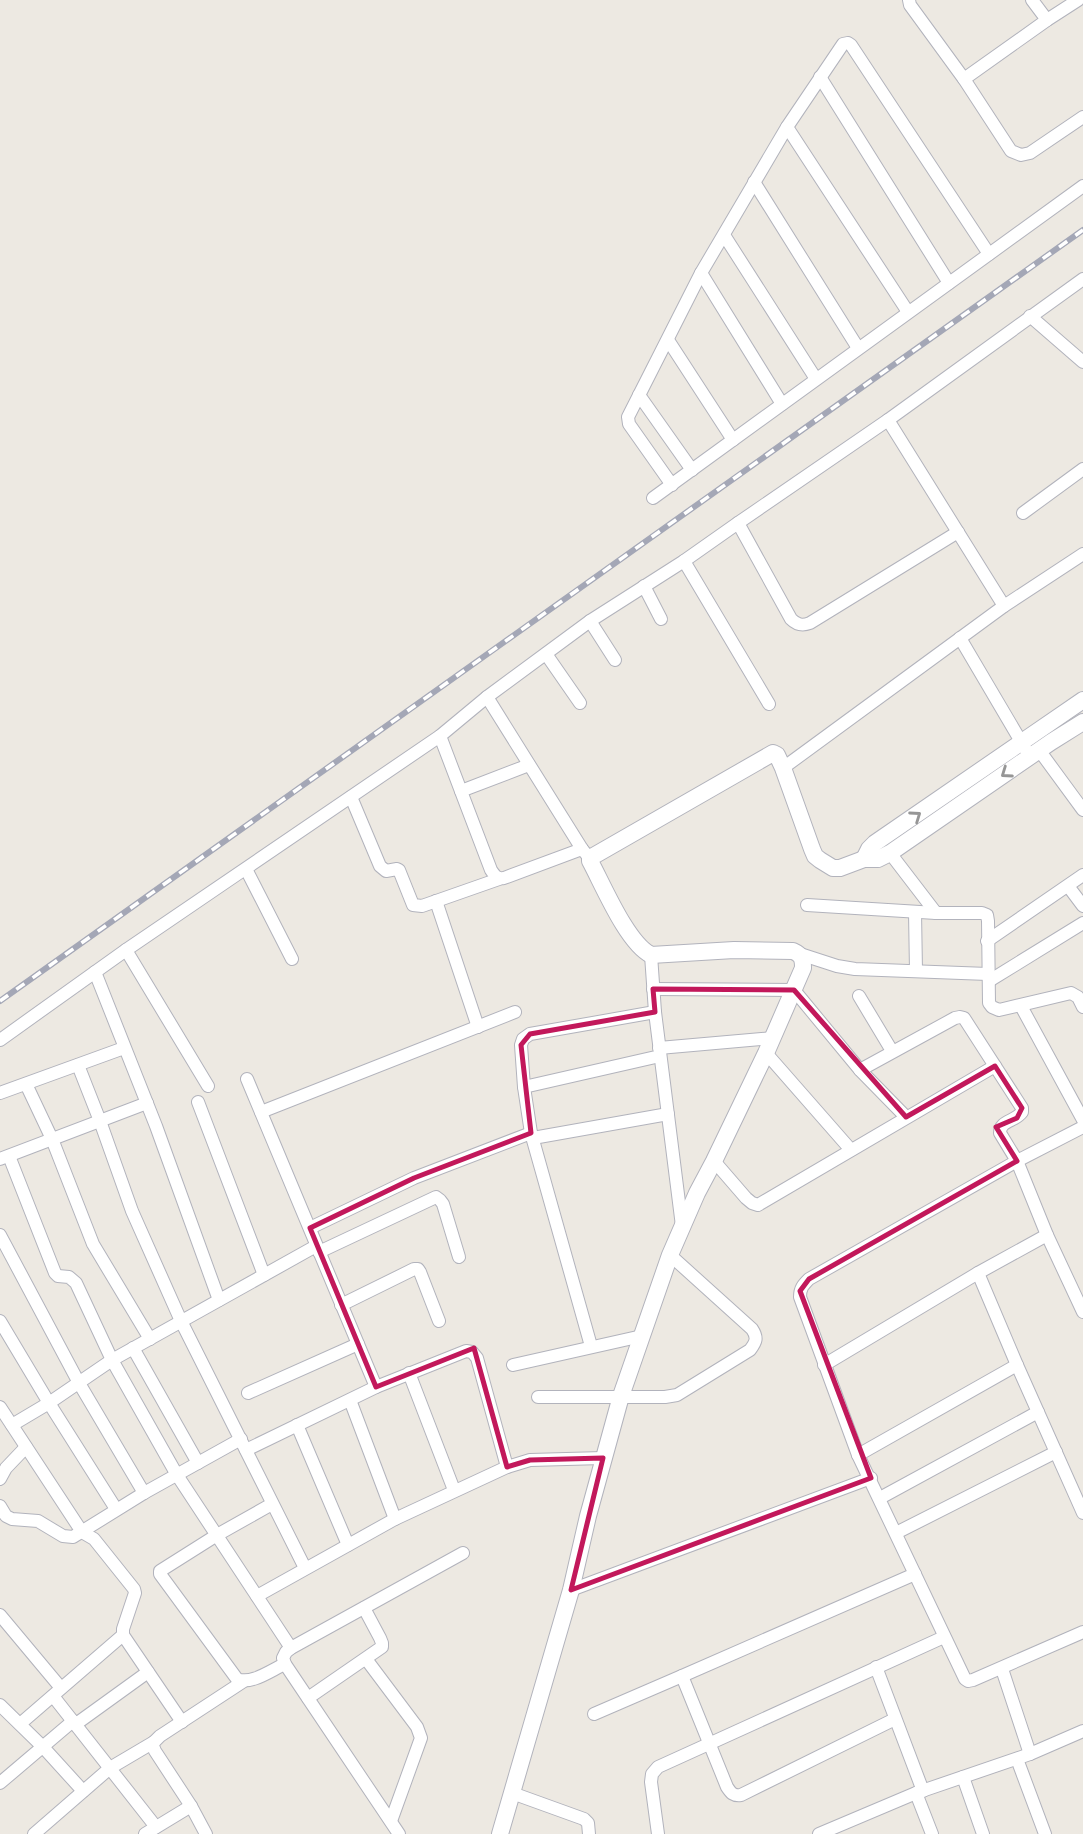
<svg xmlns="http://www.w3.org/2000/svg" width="1083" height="1834" viewBox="0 0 1083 1834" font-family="Cabin,sans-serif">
  <rect width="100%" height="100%" fill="#ede9e2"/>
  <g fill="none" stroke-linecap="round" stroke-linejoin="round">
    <defs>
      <g id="minor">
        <path d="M909,0l1,5 54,74 47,72 10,4 9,-2 53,-36"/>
        <path d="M1032,0l15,20"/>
        <path d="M820,77l129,206"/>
        <path d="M964,79l83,-59 31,-20"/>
        <path d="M787,127l121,185"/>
        <path d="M754,182l104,166"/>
        <path d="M724,235l92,144"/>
        <path d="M701,273l81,131"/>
        <path d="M1030,316l53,46"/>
        <path d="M668,340l65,100"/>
        <path d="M639,395l53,75"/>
        <path d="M888,420l116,186"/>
        <path d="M672,485l-43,-61 -1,-7 73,-144 86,-146 56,-83 5,-1 3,2 138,209"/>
        <path d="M653,498l430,-312"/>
        <path d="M1023,513l60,-44"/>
        <path d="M738,523l53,96c6,6 11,7 19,4l148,-91"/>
        <path d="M684,561l85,143"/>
        <path d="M644,586l17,33"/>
        <path d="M590,621l25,39"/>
        <path d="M960,638l66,112"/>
        <path d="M546,654l34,49"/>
        <path d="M487,697l95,152 5,6"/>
        <path d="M440,736l51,134c4,6 6,9 13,8l78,-29"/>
        <path d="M1039,750l44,60"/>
        <path d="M783,768l221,-162 79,-52"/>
        <path d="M461,791l68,-26"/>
        <path d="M351,797l29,69 6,5 11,-2 2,1 14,35 9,1 77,-27"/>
        <path d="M890,853l46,60"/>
        <path d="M246,869l46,90"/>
        <path d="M1068,886l15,20"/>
        <path d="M436,901l42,126"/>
        <path d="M807,905l129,8h46l5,2 1,6 1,82 3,4 7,3 72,-17 7,4 5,10"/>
        <path d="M915,912l1,59"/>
        <path d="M987,941l96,-66"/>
        <path d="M126,950l82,136"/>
        <path d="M800,954l37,12 18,3 133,5"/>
        <path d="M651,955l4,57 27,214"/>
        <path d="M95,972l61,154 63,174"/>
        <path d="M989,981l94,-58"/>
        <path d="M653,989l141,1 66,80 46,47"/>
        <path d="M859,996l33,55"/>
        <path d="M1021,1006l62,114"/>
        <path d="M0,1040l126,-90 314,-214 47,-39 103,-76 94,-60 54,-38 150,-103 195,-141"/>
        <path d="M659,1048l114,-10"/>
        <path d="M766,1053l85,97"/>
        <path d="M78,1065l22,56 32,90 49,110 124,247"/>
        <path d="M860,1070l95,-52 5,-1 4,1 58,90v4c-7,10 -22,8 -22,21l17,28 30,74 36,77"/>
        <path d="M247,1079l129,308"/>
        <path d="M26,1084l26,55 41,105 57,95"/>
        <path d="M524,1087l136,-31"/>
        <path d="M0,1093l124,-45"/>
        <path d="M198,1102l66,173"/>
        <path d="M261,1112l254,-100"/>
        <path d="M1083,1127l-66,34 -208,118c-6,6 -9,9 -9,18l58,158 107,224 3,2 5,-1 110,-48"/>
        <path d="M533,1138l135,-24"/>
        <path d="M9,1156l46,117 3,3 11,1 7,6 36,77 65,115 114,173"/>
        <path d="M0,1159l147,-56"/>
        <path d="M714,1161l32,37 6,5 6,2 237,-139"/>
        <path d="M310,1228l104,-50 117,-45"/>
        <path d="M0,1235l79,148 65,110"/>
        <path d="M319,1252l117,-55 4,3 3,4 16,53"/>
        <path d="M978,1273l39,92 66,148"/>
        <path d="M341,1305l73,-36h4l2,3 19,49"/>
        <path d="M0,1321l49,82 63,-43 204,-114"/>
        <path d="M591,1346l-60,-213 -7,-46 -3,-42 2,-6 7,-5 125,-22"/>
        <path d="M133,1348l65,115"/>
        <path d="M513,1365l129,-29"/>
        <path d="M824,1365l154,-92 69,-38"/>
        <path d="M409,1373l45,117"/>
        <path d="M248,1393l110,-49"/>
        <path d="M538,1397h127l12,-2 73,-45c6,-8 8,-12 2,-21l-82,-74"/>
        <path d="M350,1400l45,119"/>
        <path d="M0,1407l82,125 12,7 40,50 1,4 -12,36v6l59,87"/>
        <path d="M12,1425l37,-22 67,106"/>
        <path d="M297,1425l51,120"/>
        <path d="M246,1450l130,-63 90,-36 6,1 5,6 30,109"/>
        <path d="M858,1455l159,-90"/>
        <path d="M0,1479l6,-11 20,-21"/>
        <path d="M880,1498l158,-86"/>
        <path d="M272,1504l-55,31 -57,36v3l77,105c15,6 34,-9 48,-15"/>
        <path d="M0,1506l6,10 6,3 26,2 25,15 10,1 71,-44 97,-54"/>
        <path d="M896,1533l160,-81"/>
        <path d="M571,1590l300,-112"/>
        <path d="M257,1596l138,-77 112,-52 23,-7 73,-2"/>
        <path d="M0,1615l61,73"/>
        <path d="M366,1659l51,68 4,11 -30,83"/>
        <path d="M876,1667l47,124"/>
        <path d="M1002,1669l28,85"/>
        <path d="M53,1696l103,131"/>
        <path d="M308,1698l74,-51v-4l-2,-5 -16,-30"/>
        <path d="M0,1705l43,42 40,44"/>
        <path d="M594,1714l88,-38"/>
        <path d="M895,1719l-154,76c-8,1 -10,-2 -14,-8l-45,-111 233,-102"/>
        <path d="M20,1724l103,-89"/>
        <path d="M76,1724l72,-52"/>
        <path d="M1017,1759l28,75"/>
        <path d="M963,1777l20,57"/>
        <path d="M0,1783l73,-62"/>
        <path d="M512,1793l72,26 4,4 1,11"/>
        <path d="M916,1793l16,41"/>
        <path d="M34,1834l76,-66 44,-26"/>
        <path d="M145,1834l46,-28"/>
        <path d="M206,1834l-15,-28 -36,-55 -2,-5 1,-4 6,-6 84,-55"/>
        <path d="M399,1834l-114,-170 -2,-6 3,-6 5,-4 172,-95"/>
        <path d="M658,1834l-7,-52 1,-8 6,-7 286,-130"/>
        <path d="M819,1834l97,-41 114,-39 53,-23"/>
      </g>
      <g id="tertiary">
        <path d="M864,859l5,-10 6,-6 208,-143"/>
        <path d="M500,1834l71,-244 17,-74 33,-120 49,-141 27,-62 17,-32 52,-108 37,-85c0,-9 -1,-13 -10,-17l-59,-1 -83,5c-24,-12 -48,-70 -61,-94v-3l183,-105 4,2 6,13 29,81 3,7 5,4 13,8h7l24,-9h14l12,-6 161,-111 32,-20"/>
      </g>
    </defs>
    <use href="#minor" stroke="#b2b3bc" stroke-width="14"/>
    <use href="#tertiary" stroke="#b2b3bc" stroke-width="18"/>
    <use href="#minor" stroke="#fff" stroke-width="12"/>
    <use href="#tertiary" stroke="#fff" stroke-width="16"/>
    <defs>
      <path id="rail" d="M0,1001l1083,-771"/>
    </defs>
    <use href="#rail" stroke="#a4a7b6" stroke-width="6"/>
    <use href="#rail" stroke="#fff" stroke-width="3.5" stroke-dasharray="10" stroke-linecap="butt"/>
  </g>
  <defs><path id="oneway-chevron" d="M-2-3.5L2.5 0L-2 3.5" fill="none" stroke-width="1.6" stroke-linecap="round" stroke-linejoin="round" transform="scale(1.75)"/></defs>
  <g stroke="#969696">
    <use href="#oneway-chevron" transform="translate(1006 773) rotate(145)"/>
    <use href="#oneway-chevron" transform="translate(916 816) rotate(-35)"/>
  </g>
  <path fill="none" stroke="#c2185b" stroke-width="5" stroke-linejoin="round" d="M653,989l141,1 112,127 89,-51 27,42 -5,10 -21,9 21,34 -208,118 -9,12 71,187 -300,112 32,-132 -73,2 -23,7 -33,-119 -98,39 -66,-159 104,-50 117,-45 -10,-88 9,-11 125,-22z"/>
</svg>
